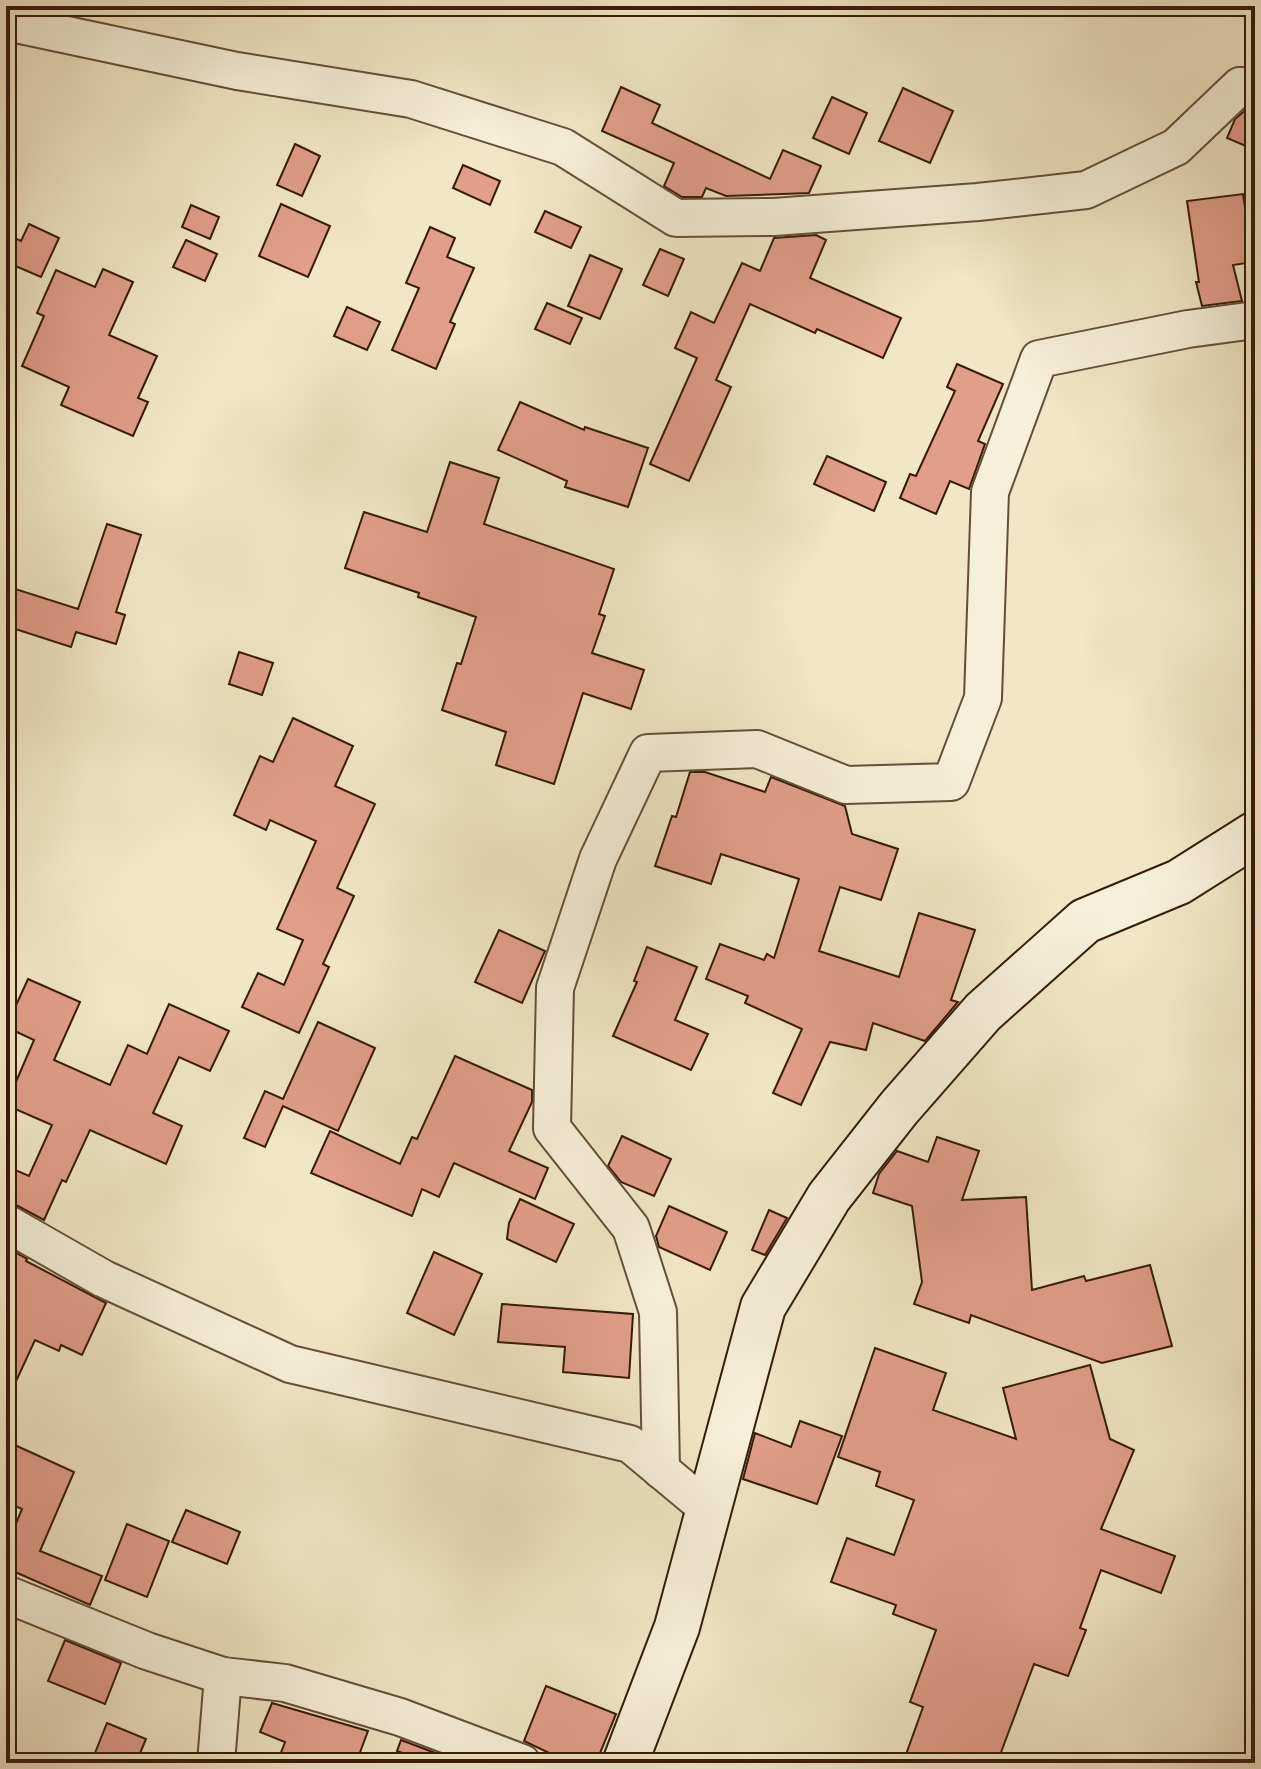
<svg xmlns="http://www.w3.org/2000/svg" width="1261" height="1769" viewBox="0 0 1261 1769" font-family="'Libre Caslon Text',serif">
  <rect width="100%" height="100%" fill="#f1e6c5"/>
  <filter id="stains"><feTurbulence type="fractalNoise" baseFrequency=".0025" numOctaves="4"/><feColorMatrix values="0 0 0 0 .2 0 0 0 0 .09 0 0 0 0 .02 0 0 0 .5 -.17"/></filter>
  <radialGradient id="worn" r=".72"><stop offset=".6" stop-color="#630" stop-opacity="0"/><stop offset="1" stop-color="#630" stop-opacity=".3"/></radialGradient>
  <g fill="#e19e8a" stroke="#361b0a" stroke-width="2">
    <path d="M621,87l39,18 -8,18 118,56 13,-29 38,16 -12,27 -83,3 -20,-8 -4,9h-20l-18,-11 10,-23 -72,-32z"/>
    <path d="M903,88l50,23 -23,52 -51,-22z"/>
    <path d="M832,97l35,16 -18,41 -36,-16z"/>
    <path d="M1248,108h7v42l-28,-12 8,-19z"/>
    <path d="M295,144l25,12 -18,40 -25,-11z"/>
    <path d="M463,165l37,16 -10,24 -37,-17z"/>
    <path d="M1243,194l10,68 -20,3 9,36 -40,5 -6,-24h3l-12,-81z"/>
    <path d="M281,204l49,22 -22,51 -49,-21z"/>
    <path d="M191,205l28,12 -9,22 -28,-12z"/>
    <path d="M545,211l36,16 -10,21 -36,-16z"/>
    <path d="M29,224l30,14 -18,39 -35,-15v-28l15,7z"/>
    <path d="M430,227l25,11 -8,19 27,11 -24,54 5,2 -19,45 -44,-19 27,-62 -13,-5z"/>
    <path d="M816,235l10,5 -16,38 91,40 -18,40 -66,-29 -2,4 -65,-29 -34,76 15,7 -42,94 -39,-17 47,-106 -22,-10 16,-36 23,11 28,-60 18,8 14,-33z"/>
    <path d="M186,240l31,14 -12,27 -32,-14z"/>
    <path d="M660,249l24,10 -16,37 -25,-11z"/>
    <path d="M590,255l32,14 -22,50 -32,-13z"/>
    <path d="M103,269l30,13 -24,53 48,21 -19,42 10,4 -15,34 -72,-31 8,-18 -47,-21 22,-50 -7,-3 19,-43 39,17z"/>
    <path d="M547,303l35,15 -12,26 -35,-15z"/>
    <path d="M347,307l33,15 -13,28 -33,-14z"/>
    <path d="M957,364l46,20 -25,57 7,3 -16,45 -19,-8 -14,33 -36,-16 10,-24 6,2 39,-85 -8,-4z"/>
    <path d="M520,402l64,28 1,-3 63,21 -20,59 -63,-20 2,-6 -69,-31z"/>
    <path d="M827,456l59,26 -12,29 -60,-27z"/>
    <path d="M450,462l49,16 -15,46 130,45 -15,45 6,2 -13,37 52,17 -13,39 -48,-16 -29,91 -58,-19 10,-33 -64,-22 15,-47 4,1 15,-47 -58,-20 1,-4 -74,-25 19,-56 63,20z"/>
    <path d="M107,524l34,11 -25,77 9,3 -9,29 -40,-12 -5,15 -65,-21v-40l72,23z"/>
    <path d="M239,652l34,11 -11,32 -33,-11z"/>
    <path d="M293,718l60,28 -18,40 40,18 -38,84 17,8 -31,68 6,3 -30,66 -57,-26 16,-34 26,12 19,-45 -26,-11 39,-88 -46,-21 -4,10 -32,-15 26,-59 13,6z"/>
    <path d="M690,772h15l60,20 6,-15 74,29 7,28 46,15 -17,51 -41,-13 -21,64 80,26 20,-64 56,17 -24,70 7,2 -33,39 -52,-18 -7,27 -36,-8 -29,63 -28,-12 29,-64 -57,-26 3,-7 -42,-17 14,-35 44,16 3,-6 7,4 25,-79 -78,-25 -10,30 -56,-18 17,-50 4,1z"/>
    <path d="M499,930l46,21 -23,52 -47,-21z"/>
    <path d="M647,947l50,20 -22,53 33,14 -17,36 -78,-34 24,-54 -3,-1z"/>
    <path d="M28,979l52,23 -26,58 56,25 18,-40 19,9 22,-50 60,27 -19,40 -31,-14 -26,56 29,13 -16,38 -76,-34 -24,52 -4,-2 -18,40 -28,-15 -10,-3v-36l23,10 23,-51 -46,-20 28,-65 -28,-13z"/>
    <path d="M318,1022l57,26 -37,83 -55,-25 -18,41 -21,-9 21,-47 18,8z"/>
    <path d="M455,1056l77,34v12l-23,49 39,17 -13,31 -81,-36 -15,34 -17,-8 -10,27 -101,-43 19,-42 70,33 12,-27 5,2z"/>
    <path d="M622,1136l49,23 -17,37 -33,-14 -13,-16z"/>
    <path d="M937,1137l42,14 -17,49 64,-3 6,93 52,-14 2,5 64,-16 22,81 -70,17 -131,-48 -2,8 -55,-19 8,-22 -10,-76 -39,-13 6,-19 18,-23 31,11z"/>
    <path d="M520,1199l54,25 -18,38 -49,-23 2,-16z"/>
    <path d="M669,1206l58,26 -17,38 -51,-23 -3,-11z"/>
    <path d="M769,1210l18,8 -22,37 -13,-5z"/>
    <path d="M6,1247l21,12 -1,2 80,42 -24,52 -21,-10 -2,6 -24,-11 -29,63z"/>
    <path d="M434,1252l48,22 -28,61 -47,-22z"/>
    <path d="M502,1304l131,10 -4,64 -66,-6 2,-25 -67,-5z"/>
    <path d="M875,1348l71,25 -13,37 83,29 -13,-51 87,-23 20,74 24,11 -33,79 74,27 -14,37 -60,-23 -21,58 6,2 -18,46 -34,-12 -37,99h-94l20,-56 -13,-5 26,-72 -43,-16 3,-9 -65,-23 16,-44 47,17 20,-55 -38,-14 4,-14 -42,-15z"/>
    <path d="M800,1421l42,15 -25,68 -74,-25 12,-46 36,14z"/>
    <path d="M6,1441l68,31 -34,79 62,25 -12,29 -84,-37v-20l16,-39 -16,-7z"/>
    <path d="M186,1510l54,22 -13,32 -55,-22z"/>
    <path d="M127,1524l42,17 -22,56 -42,-17z"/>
    <path d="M65,1640l56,23 -16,41 -57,-23z"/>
    <path d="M546,1686l70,28 -20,49h-26l-46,-22z"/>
    <path d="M272,1703l96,28 -12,32h-79l8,-21 -25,-10z"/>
    <path d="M107,1723l39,16 -10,24h-45z"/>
    <path d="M401,1740l61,23h-34l-31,-12z"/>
  </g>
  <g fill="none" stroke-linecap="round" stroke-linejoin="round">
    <defs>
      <g id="street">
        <path d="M6,22l231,49 174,28 152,48 113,71 98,-1 204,-15 108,-12 90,-43 64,-61 15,1"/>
        <path d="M6,1223l98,56 186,85 340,80 78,65"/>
        <path d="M661,1470l-3,-158 -27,-84 -79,-100 3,-140 43,-129 50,-106 109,-4 89,36 105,-3 32,-84 7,-206 49,-133 149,-30 67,-9"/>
        <path d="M6,1594l141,57 76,25 62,7 115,34 122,46"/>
        <path d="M216,1763l7,-87"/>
      </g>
      <path id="secondary" d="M625,1763l52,-136 86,-320 66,-110 70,-89 84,-96 102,-91 94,-39 76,-48"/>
    </defs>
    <use href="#street" stroke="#654e39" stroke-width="40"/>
    <use href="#secondary" stroke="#361b0a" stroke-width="48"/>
    <use href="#street" stroke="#f6efd9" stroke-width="36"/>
    <use href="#secondary" stroke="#f6efd9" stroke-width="44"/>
  </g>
  <rect width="1261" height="1769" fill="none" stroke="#f1e6c5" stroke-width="32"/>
  <rect x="8" y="8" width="1245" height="1753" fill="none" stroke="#361b0a" stroke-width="4"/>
  <rect x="16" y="16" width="1229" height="1737" fill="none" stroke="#361b0a" stroke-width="2"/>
  <rect width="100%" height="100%" filter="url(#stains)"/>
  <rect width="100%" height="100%" fill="url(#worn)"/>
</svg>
